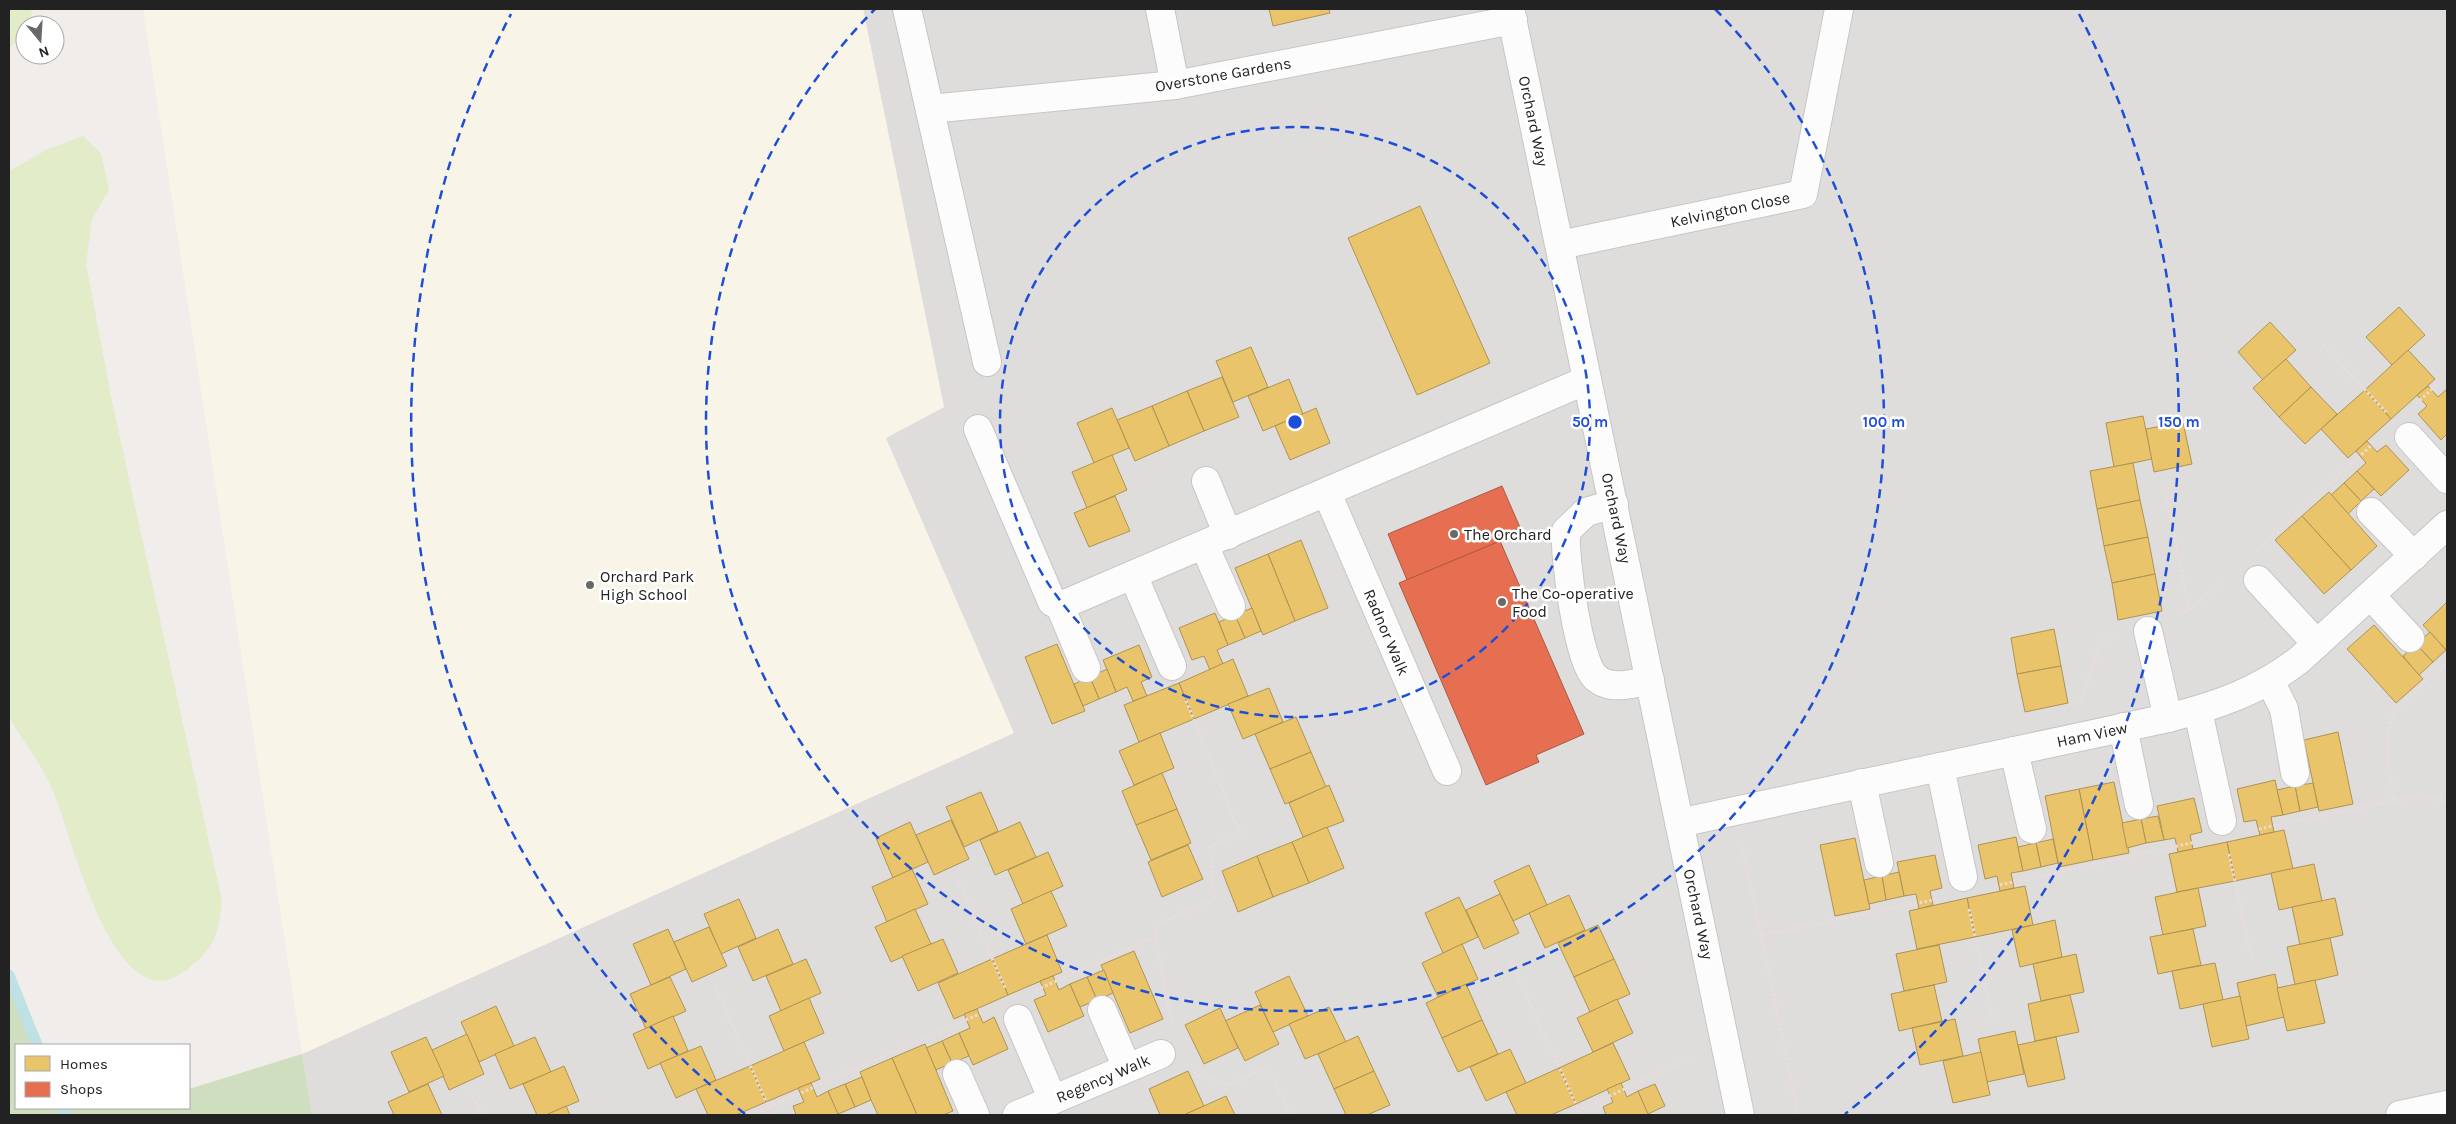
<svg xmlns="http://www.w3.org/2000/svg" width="2456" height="1124" viewBox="0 0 2456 1124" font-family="Karla,sans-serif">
  <rect width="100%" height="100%" fill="#f0edeb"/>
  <path fill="#dfdddc" d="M863,9h1584v1106h-2135l-10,-61 711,-321 -128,-295 59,-31z"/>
  <path fill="#f8f5e8" d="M143,9h720l81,398 -58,31 128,295 -712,321z"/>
  <g fill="#e2ecc9">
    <path d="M9,9h23l-2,16h-5v6l-16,18z"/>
    <path d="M83,136l18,17 8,37 -17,29 -6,45 27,142 109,495c-2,12 -3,27 -8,38 -7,15 -23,29 -37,37 -65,36 -106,-142 -122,-180 -10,-27 -32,-55 -46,-79v-546l39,-22z"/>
  </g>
  <path fill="#d0dec0" d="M9,967l34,78h-27v63h173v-19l113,-35 10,61h-303z"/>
  <g fill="#e9c46a" stroke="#ad9354">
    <path d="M1269,9h60l1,4 -57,13z"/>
    <path d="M1420,206l70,157 -73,32 -69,-157z"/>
    <path d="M2399,307l26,28 -33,30 -26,-28z"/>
    <path d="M2270,322l26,28 -33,30 -25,-28z"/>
    <path d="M1251,347l17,40 -35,15 -17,-41z"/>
    <path d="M2408,350l27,29 -44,40 -26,-29z"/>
    <path d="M2286,359l25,28 -32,30 -26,-29z"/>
    <path d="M1222,377l17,40 -35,14 -17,-40z"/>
    <path d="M1289,379l14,35 -40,17 -15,-35z"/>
    <path d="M2428,386l10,11 9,-8v45l-6,6 -23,-26 9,-8 -10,-11z"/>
    <path d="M2311,387l26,27 -32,30 -26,-27z"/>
    <path d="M2365,390l26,29 -43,39 -27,-29z"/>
    <path d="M1187,391l17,40 -35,15 -17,-40z"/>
    <path d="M1152,406l17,40 -34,15 -18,-41z"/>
    <path d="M1112,408l17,40 -35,15 -17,-40z"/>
    <path d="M1316,408l14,35 -40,17 -15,-34z"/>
    <path d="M2143,416l9,43 -38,8 -8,-44z"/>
    <path d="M2183,422l9,42 -38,8 -8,-43z"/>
    <path d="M2367,441l10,11 9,-7 23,25 -28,26 -24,-25 9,-8 -10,-12z"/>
    <path d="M1112,455l15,35 -40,18 -15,-36z"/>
    <path d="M2133,463l7,37 -43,9 -7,-38z"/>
    <path d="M2357,471l17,18 -13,12 -17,-18z"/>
    <path d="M2344,483l17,18 -13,13 -17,-19z"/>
    <path d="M2329,492l48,54 -26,24 -49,-54z"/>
    <path d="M1115,496l15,35 -41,16 -15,-34z"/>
    <path d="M2140,500l8,37 -44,9 -7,-37z"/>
    <path d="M2302,516l49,54 -27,24 -49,-54z"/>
    <path d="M2148,537l7,37 -43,9 -8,-37z"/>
    <path d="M1301,540l27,68 -33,13 -27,-67z"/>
    <path d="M1268,554l27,67 -32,14 -28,-67z"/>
    <path d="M2155,574l7,37 -44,9 -6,-37z"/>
    <path d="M2447,602v48h-1l-23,-25z"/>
    <path d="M1252,608l9,23 -16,7 -10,-23z"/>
    <path d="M1215,613l13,32 -11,5 6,14 -13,6 -6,-14 -12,4 -13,-32z"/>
    <path d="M1235,615l10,23 -17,7 -9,-23z"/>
    <path d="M2374,625l49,54 -27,24 -49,-54z"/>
    <path d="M2054,629l7,37 -44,8 -6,-36z"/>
    <path d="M2430,632l16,18 -13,12 -17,-18z"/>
    <path d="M1057,644l28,67 -33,13 -27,-67z"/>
    <path d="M2416,644l17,18 -14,13 -16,-19z"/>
    <path d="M1139,645l13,32 -11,5 6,14 -14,5 -6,-14 -11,5 -13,-32z"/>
    <path d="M1233,659l15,37 -54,23 -15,-36z"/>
    <path d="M2061,666l7,37 -43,9 -8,-38z"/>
    <path d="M1107,669l9,23 -17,7 -9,-22z"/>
    <path d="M1090,677l9,22 -16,7 -9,-22z"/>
    <path d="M1179,683l15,36 -55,23 -15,-37z"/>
    <path d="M1269,688l14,34 -40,17 -15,-35z"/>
    <path d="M1296,717l15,35 -41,17 -15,-35z"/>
    <path d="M2338,732l15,72 -34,7 -15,-71z"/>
    <path d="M1160,733l14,35 -40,17 -15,-34z"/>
    <path d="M1311,752l15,35 -41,17 -15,-35z"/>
    <path d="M1162,773l15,36 -41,16 -14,-34z"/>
    <path d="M2275,780l8,35 -12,2 3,15 -14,3 -4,-15 -12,2 -7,-33z"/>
    <path d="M2114,782l15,71 -36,7 -14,-71z"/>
    <path d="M2313,783l5,24 -18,4 -5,-25z"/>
    <path d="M1329,785l15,36 -41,16 -14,-34z"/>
    <path d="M2295,786l5,25 -17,4 -6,-25z"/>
    <path d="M2079,789l14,71 -34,7 -14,-71z"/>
    <path d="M981,792l17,39 -34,16 -18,-40z"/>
    <path d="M2194,798l8,34 -12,3 3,14 -15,3 -3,-14 -11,2 -7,-34z"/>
    <path d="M1177,809l14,34 -40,17 -15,-35z"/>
    <path d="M2158,816l6,24 -18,3 -5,-24z"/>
    <path d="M2141,819l5,24 -19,5 -5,-25z"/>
    <path d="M951,820l18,39 -35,16 -18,-40z"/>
    <path d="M910,822l18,40 -35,16 -17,-40z"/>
    <path d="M1020,822l16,35 -41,18 -15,-35z"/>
    <path d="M1327,827l17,41 -35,15 -17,-41z"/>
    <path d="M2284,830l9,39 -58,12 -8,-39z"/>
    <path d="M2016,837l7,34 -12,2 3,15 -14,3 -3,-15 -12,3 -7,-34z"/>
    <path d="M1855,838l15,71 -35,7 -15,-71z"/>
    <path d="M2053,839l5,24 -17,4 -5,-24z"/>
    <path d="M1292,842l17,41 -36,14 -16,-41z"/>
    <path d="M2227,842l8,39 -58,11 -8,-38z"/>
    <path d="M2036,843l5,24 -18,4 -5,-24z"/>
    <path d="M1188,845l15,34 -41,18 -14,-35z"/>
    <path d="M1048,852l15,34 -40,18 -15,-34z"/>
    <path d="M1935,855l7,33 -12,3 3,14 -14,4 -3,-15 -12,2 -7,-34z"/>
    <path d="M1257,856l16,41 -35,15 -16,-41z"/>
    <path d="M2314,864l8,37 -43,9 -8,-37z"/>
    <path d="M1529,865l18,40 -34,16 -19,-40z"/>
    <path d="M912,869l16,35 -41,18 -15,-35z"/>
    <path d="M1899,872l5,24 -18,4 -4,-24z"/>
    <path d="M1882,876l4,24 -17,4 -5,-24z"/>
    <path d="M2025,886l8,39 -58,12 -8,-39z"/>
    <path d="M2198,888l8,38 -43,9 -8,-38z"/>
    <path d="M1051,891l16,35 -41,18 -15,-35z"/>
    <path d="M1500,894l19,39 -35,16 -18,-39z"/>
    <path d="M1569,895l16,35 -40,18 -16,-35z"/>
    <path d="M1459,897l19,40 -35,16 -18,-40z"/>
    <path d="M1967,898l8,39 -58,12 -8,-38z"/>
    <path d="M2335,898l8,37 -43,10 -8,-38z"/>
    <path d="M739,899l17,39 -35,16 -17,-40z"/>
    <path d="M915,909l16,35 -40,18 -16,-35z"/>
    <path d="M2055,920l7,37 -42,10 -8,-37z"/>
    <path d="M1598,925l16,34 -40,18 -16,-34z"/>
    <path d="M709,927l18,39 -35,16 -18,-40z"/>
    <path d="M668,929l18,40 -35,16 -18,-41z"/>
    <path d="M778,929l15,35 -40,17 -15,-34z"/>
    <path d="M2193,929l8,36 -43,9 -8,-37z"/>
    <path d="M1047,935l15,37 -54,23 -16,-36z"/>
    <path d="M2330,938l8,37 -43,10 -8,-38z"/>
    <path d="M943,939l15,34 -40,18 -16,-35z"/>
    <path d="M1462,944l16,35 -40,18 -16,-34z"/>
    <path d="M1939,945l8,37 -43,9 -8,-37z"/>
    <path d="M1134,951l29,68 -33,14 -29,-68z"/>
    <path d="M2076,954l8,38 -43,9 -8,-37z"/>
    <path d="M806,959l15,34 -40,18 -15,-35z"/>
    <path d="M992,959l16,36 -54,24 -16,-36z"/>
    <path d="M1614,959l16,35 -40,18 -16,-35z"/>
    <path d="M2215,963l8,37 -43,9 -8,-38z"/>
    <path d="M1104,970l9,23 -16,7 -10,-23z"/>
    <path d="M2275,974l9,43 -38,9 -9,-43z"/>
    <path d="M1053,976l6,14 11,-6 14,32 -36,16 -14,-32 12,-5 -6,-14z"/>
    <path d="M1289,976l19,40 -35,16 -18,-40z"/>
    <path d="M670,977l16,34 -40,18 -16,-35z"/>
    <path d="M1087,977l10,23 -17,7 -10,-23z"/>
    <path d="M2315,980l10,43 -38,8 -10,-43z"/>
    <path d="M1466,984l16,36 -40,18 -16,-35z"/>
    <path d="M1934,985l8,36 -43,10 -8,-37z"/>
    <path d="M2070,995l9,37 -44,9 -7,-37z"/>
    <path d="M2240,996l9,43 -37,8 -9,-43z"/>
    <path d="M809,998l15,35 -40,18 -15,-35z"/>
    <path d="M1617,999l16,34 -40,19 -16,-34z"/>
    <path d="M1260,1005l19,39 -34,17 -20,-40z"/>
    <path d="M496,1006l18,40 -35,16 -18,-40z"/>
    <path d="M1329,1007l17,35 -41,17 -16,-35z"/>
    <path d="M1220,1008l18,40 -34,16 -19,-39z"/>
    <path d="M977,1009l6,14 11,-6 14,32 -35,16 -14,-32 11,-5 -6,-14z"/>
    <path d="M673,1016l15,35 -40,18 -15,-35z"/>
    <path d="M1955,1019l8,37 -43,9 -8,-37z"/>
    <path d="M1482,1020l16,34 -40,18 -16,-34z"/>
    <path d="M2015,1031l9,43 -37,8 -9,-43z"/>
    <path d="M959,1033l10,23 -17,7 -10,-22z"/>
    <path d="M467,1034l17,40 -35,16 -17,-40z"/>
    <path d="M1358,1036l16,35 -40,18 -16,-35z"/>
    <path d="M426,1037l18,39 -35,16 -18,-40z"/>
    <path d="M535,1037l16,35 -41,17 -15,-35z"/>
    <path d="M2056,1037l9,42 -37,8 -10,-42z"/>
    <path d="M942,1041l10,22 -16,7 -10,-22z"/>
    <path d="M804,1042l16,37 -54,23 -16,-36z"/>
    <path d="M1613,1043l17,36 -54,25 -17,-36z"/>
    <path d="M925,1044l28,67 -10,4h-26l-25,-57z"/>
    <path d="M701,1046l15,34 -40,18 -16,-35z"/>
    <path d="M1510,1049l16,34 -40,18 -16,-34z"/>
    <path d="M1981,1052l9,43 -37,8 -10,-42z"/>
    <path d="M892,1058l25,57h-39l-7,-15 -11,-28z"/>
    <path d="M564,1066l15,35 -33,14h-9l-14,-31z"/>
    <path d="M750,1066l16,36 -30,13h-28l-12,-26z"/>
    <path d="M1559,1068l17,36 -25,11h-34l-11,-23z"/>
    <path d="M1188,1071l16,35 -20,9h-24l-11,-26z"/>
    <path d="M1374,1071l16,34 -23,10h-21l-12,-26z"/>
    <path d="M862,1077l9,23 -16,7 -10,-23z"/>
    <path d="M811,1083l6,14 11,-6 11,24h-43l-3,-9 11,-4 -6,-14z"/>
    <path d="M1621,1083l6,14 11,-6 11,24h-43l-3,-8 10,-5 -6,-13z"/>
    <path d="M428,1084l14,31h-48l-6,-13z"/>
    <path d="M845,1084l10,23 -17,7 -10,-23z"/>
    <path d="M1655,1084l10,22 -17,8 -10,-23z"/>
    <path d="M1226,1096l9,19h-48l-1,-1z"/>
    <path d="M566,1106l4,9h-24z"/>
  </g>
  <g fill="#e76f51" stroke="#ac5843">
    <path d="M1502,486l20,46 -115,48 -19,-46z"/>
    <path d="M1500,541l84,193 -48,21 3,7 -53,23 -87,-202z"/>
  </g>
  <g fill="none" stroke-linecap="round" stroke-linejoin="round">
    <g stroke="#bee1e3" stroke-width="11">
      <path d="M9,975l28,70"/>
      <path d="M63,1108l3,7"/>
    </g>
    <defs>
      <g id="minor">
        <path d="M907,9l80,353"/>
        <path d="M1160,9l15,76"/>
        <path d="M1510,9l230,1106"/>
        <path d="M930,109l245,-24 338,-65"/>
        <path d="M1560,245l243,-51 36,-185"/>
        <path d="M978,429l74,173 8,4 527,-226"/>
        <path d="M2409,437l38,42"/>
        <path d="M1206,481l22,54"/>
        <path d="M1327,493l120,278"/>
        <path d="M1614,504l-28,8 -20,19c-2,25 12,130 29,146 15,14 38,7 55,3"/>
        <path d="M2371,512l43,44"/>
        <path d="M1204,545l27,61"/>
        <path d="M1133,575l39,91"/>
        <path d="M2258,580l59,64"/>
        <path d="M2371,596l39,42"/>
        <path d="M1060,606l26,62"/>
        <path d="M2148,631l20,87"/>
        <path d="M2270,681l14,28 11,64"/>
        <path d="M2198,711l24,110"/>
        <path d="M2123,727l16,78"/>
        <path d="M2014,751l18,78"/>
        <path d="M1940,767l23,110"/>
        <path d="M1862,783l17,80"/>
        <path d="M1679,823l489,-105c48,-12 91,-27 131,-58l148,-135"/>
        <path d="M1102,1010l25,58"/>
        <path d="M1018,1019l35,81"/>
        <path d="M957,1074l18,41"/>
        <path d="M1017,1115l144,-61"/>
        <path d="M2400,1115l47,-10"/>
      </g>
    </defs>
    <use href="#minor" stroke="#c7c6c5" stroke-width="30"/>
    <g stroke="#ecdbdc" stroke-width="3" stroke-dasharray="2.5 2.5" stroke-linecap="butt">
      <path d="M2323,345l63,67"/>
      <path d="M2416,404l31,-29"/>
      <path d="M2164,486l25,123 35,-28"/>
      <path d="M2262,546l113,-104"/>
      <path d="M2179,615l10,-6"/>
      <path d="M2080,702l21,-61 14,-3"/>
      <path d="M2394,800c18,-2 36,-6 53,3"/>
      <path d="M2254,830l140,-30c-4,-24 -12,-56 -3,-80 7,-19 41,-43 56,-57"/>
      <path d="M1738,847l5,2 18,86 177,-36"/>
      <path d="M2229,854l23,107"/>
      <path d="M958,880l47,108"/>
      <path d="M1995,886l201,-44"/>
      <path d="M1969,909l24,112"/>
      <path d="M1761,935l37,180"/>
      <path d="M1155,937l2,-9 5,-6 52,-23 -4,-53 30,-13 -55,-135"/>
      <path d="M1510,960l71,155"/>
      <path d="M716,988l56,127"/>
      <path d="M1036,990l119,-53 14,72 4,12"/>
      <path d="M1193,1067l3,8 33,10 39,-18 22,48"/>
      <path d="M471,1092l11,23"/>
      <path d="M751,1115l233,-103"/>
      <path d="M1568,1115l124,-57"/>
    </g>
    <use href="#minor" stroke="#fdfcfc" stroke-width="28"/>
  </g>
  <g fill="none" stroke="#1d4ed8" stroke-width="2.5" stroke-dasharray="9 6">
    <circle cx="1295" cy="422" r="295"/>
    <path d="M1715 9A589 589 0 1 1 875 9"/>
    <path d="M745 1114A884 884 0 0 1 511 14M2079 14A884 884 0 0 1 1845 1114"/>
  </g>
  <g fill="#6a6968" stroke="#fff" stroke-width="2">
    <circle cx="1454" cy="534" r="5"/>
    <circle cx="590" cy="585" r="5"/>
    <circle cx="1502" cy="602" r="5"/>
  </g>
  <g text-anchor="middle" stroke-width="5" stroke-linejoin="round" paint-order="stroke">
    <g font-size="16" fill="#222" stroke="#fff">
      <text transform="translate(1223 74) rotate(-10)" y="6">Overstone Gardens</text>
      <text transform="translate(1534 121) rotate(78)" y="6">Orchard Way</text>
      <text transform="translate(1730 209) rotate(-12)" y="6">Kelvington Close</text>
      <text transform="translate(1617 518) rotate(78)" y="6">Orchard Way</text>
      <text transform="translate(1387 632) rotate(67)" y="6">Radnor Walk</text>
      <text transform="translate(2092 734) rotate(-12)" y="6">Ham View</text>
      <text transform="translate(1699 914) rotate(78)" y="6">Orchard Way</text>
      <text transform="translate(1103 1078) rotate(-23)" y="6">Regency Walk</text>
    </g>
    <g font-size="16" fill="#222" stroke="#fff" text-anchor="start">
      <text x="1464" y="540">The Orchard</text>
      <text x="600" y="582">Orchard Park<tspan x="600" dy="18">High School</tspan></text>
      <text x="1512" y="599">The Co-operative<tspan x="1512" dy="18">Food</tspan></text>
    </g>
  </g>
  <circle cx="1295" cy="422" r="8" fill="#1d4ed8" stroke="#fff" stroke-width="2.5"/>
  <g font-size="15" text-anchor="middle" font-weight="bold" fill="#1d4ed8" stroke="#fff" stroke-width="5" stroke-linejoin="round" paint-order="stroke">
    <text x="1590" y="427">50 m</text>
    <text x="1884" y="427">100 m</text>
    <text x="2179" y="427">150 m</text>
  </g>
  <rect width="2456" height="1124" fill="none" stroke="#222222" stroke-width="20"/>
  <rect x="15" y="1044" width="175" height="65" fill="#ffffff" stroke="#a7a7a7"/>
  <rect x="25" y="1056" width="25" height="15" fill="#e9c46a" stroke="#a7a7a7"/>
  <text x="60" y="1069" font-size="15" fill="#222222">Homes</text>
  <rect x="25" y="1082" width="25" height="15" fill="#e76f51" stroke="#a7a7a7"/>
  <text x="60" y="1094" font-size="15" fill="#222222">Shops</text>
  <g transform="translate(40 40) rotate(162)"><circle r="24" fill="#ffffff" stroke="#a7a7a7"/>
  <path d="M0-4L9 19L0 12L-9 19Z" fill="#6a6968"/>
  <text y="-8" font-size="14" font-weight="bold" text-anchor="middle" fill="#222222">N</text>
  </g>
</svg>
